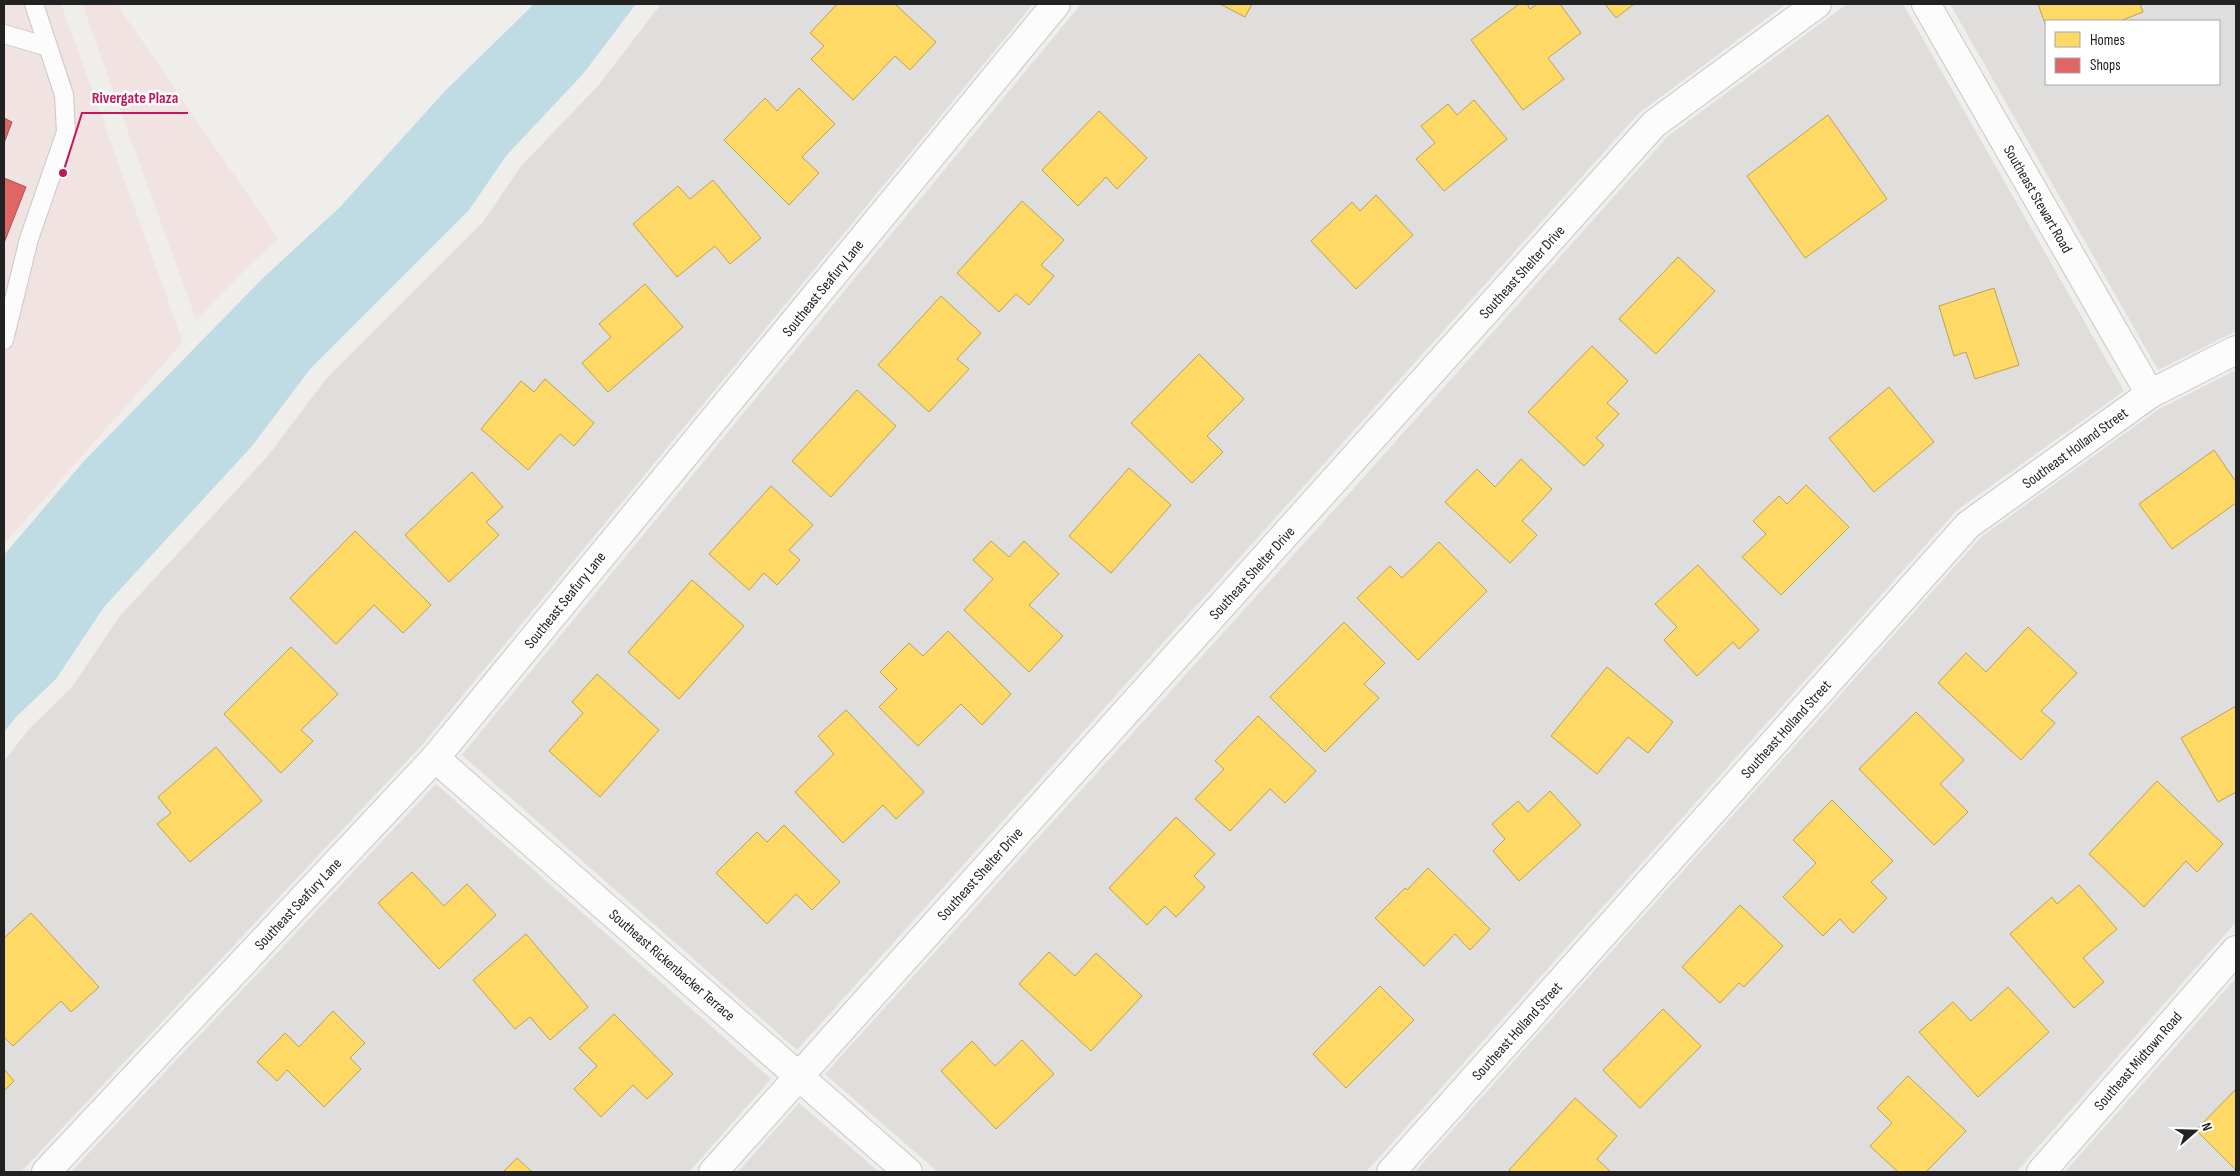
<svg xmlns="http://www.w3.org/2000/svg" width="2240" height="1176" viewBox="0 0 2240 1176" font-family="'Sofia Sans Condensed',sans-serif">
  <rect width="100%" height="100%" fill="#f0eeeb"/>
  <g fill="#dfdedc" fill-rule="evenodd">
    <path d="M661,4h372l-612,742 -400,426h-17v-411l26,-33 42,-41 47,-70 148,-160 59,-78 157,-157 38,-56 77,-80z"/>
    <path d="M1081,4h705l-147,109 -842,937 -335,-295z"/>
    <path d="M1847,4h56l221,387 -167,119 -591,662h-428l-113,-98 547,-606 295,-331z"/>
    <path d="M1950,4h286v327l-78,39zM2046,21h173v63h-173z"/>
    <path d="M2236,370v552l-220,250h-601l566,-635 178,-128z"/>
    <path d="M436,784l335,295 -82,93h-618z"/>
    <path d="M2236,978v194h-171z"/>
    <path d="M799,1103l80,69h-141z"/>
  </g>
  <g fill="#f1e3e1">
    <path d="M4,4h57l122,338 -179,202z"/>
    <path d="M82,4h35l161,235 -30,28 -52,53z"/>
  </g>
  <path fill="#bfdbe3" d="M534,4h102l-53,70 -77,82 -37,54 -158,158 -59,78 -148,161 -48,72 -40,38 -12,15v-177l80,-94 178,-182 78,-72 105,-116z"/>
  <g fill="#ffd966" stroke="#bda252">
    <path d="M837,4h58l41,38 -26,28 -15,-14 -42,44 -42,-41 13,-13 -14,-13z"/>
    <path d="M1220,4h32l-7,13z"/>
    <path d="M1519,4h8l3,5 7,-5h23l21,29 -33,25 16,21 -41,31 -52,-70z"/>
    <path d="M1605,4h29l-18,14z"/>
    <path d="M2038,4h102l3,8 -23,9h-74v5z"/>
    <path d="M799,88l36,36 -33,33 17,16 -30,32 -65,-65 41,-42 12,13z"/>
    <path d="M1474,100l33,39 -63,52 -28,-32 19,-16 -14,-17 27,-22 9,11z"/>
    <path d="M1099,111l48,47 -30,31 -11,-12 -28,29 -36,-36z"/>
    <path d="M1828,115l59,84 -82,59 -58,-82z"/>
    <path d="M713,180l48,58 -31,26 -15,-18 -38,31 -44,-53 45,-38 12,13z"/>
    <path d="M1376,195l37,40 -57,54 -45,-48 41,-39 8,9z"/>
    <path d="M1022,201l42,39 -23,25 13,11 -25,29 -13,-11 -17,18 -42,-39z"/>
    <path d="M1678,257l37,34 -59,63 -37,-35z"/>
    <path d="M645,284l38,43 -75,65 -26,-29 29,-26 -12,-13z"/>
    <path d="M1994,288l25,77 -44,14 -9,-27 -12,4 -15,-50z"/>
    <path d="M941,296l40,37 -24,26 12,10 -40,43 -51,-47z"/>
    <path d="M1592,346l36,35 -21,22 12,11 -23,24 8,7 -20,21 -56,-54z"/>
    <path d="M1199,354l45,45 -37,37 16,16 -31,31 -61,-60z"/>
    <path d="M545,379l49,44 -20,23 -14,-12 -32,36 -47,-41 40,-48 13,11z"/>
    <path d="M1889,387l45,55 -60,50 -45,-54z"/>
    <path d="M857,390l39,36 -65,71 -39,-36z"/>
    <path d="M2214,450l22,32v21l-64,46 -33,-45z"/>
    <path d="M1521,459l31,30 -30,32 15,14 -27,28 -65,-61 32,-33 18,18z"/>
    <path d="M1129,468l42,37 -60,68 -42,-37z"/>
    <path d="M472,472l31,35 -17,15 13,13 -50,47 -44,-47z"/>
    <path d="M1806,485l43,42 -68,68 -39,-38 24,-23 -13,-13 26,-25 8,8z"/>
    <path d="M771,486l42,39 -24,25 11,10 -23,25 -13,-12 -15,17 -40,-36z"/>
    <path d="M355,531l76,74 -28,28 -29,-28 -38,39 -46,-46z"/>
    <path d="M991,541l18,16 15,-16 35,33 -30,31 34,31 -34,36 -65,-62 29,-31 -20,-19z"/>
    <path d="M1439,542l48,49 -69,69 -61,-62 33,-32 12,12z"/>
    <path d="M1698,565l61,65 -20,19 -6,-7 -36,34 -33,-36 13,-13 -22,-23z"/>
    <path d="M692,580l52,46 -65,73 -51,-47z"/>
    <path d="M1344,622l41,41 -21,21 15,14 -54,54 -55,-55z"/>
    <path d="M2028,627l49,46 -36,38 14,12 -34,37 -83,-77 28,-30 20,19z"/>
    <path d="M948,631l63,63 -29,31 -21,-21 -43,42 -39,-39 18,-18 -17,-17 29,-29 14,13z"/>
    <path d="M291,647l47,47 -37,36 12,11 -32,32 -57,-59z"/>
    <path d="M1607,667l66,55 -25,31 -20,-16 -31,37 -46,-38z"/>
    <path d="M597,674l62,56 -59,67 -51,-46 34,-38 -11,-11z"/>
    <path d="M2236,706v86l-18,10 -37,-64z"/>
    <path d="M846,710l78,82 -28,27 -13,-14 -40,38 -48,-51 39,-38 -16,-18z"/>
    <path d="M1916,712l48,48 -24,24 28,28 -34,33 -75,-76z"/>
    <path d="M1258,716l58,55 -31,32 -15,-14 -40,42 -35,-32 29,-30 -9,-8z"/>
    <path d="M216,747l46,54 -72,61 -33,-38 14,-11 -13,-16z"/>
    <path d="M2157,781l66,63 -26,28 -11,-11 -42,46 -55,-53z"/>
    <path d="M1550,791l31,34 -62,56 -26,-30 12,-12 -13,-15 26,-23 10,11z"/>
    <path d="M1832,800l61,61 -22,21 16,16 -34,35 -13,-14 -17,17 -40,-39 33,-34 -23,-23z"/>
    <path d="M1176,817l39,37 -21,22 11,11 -29,30 -11,-11 -18,19 -38,-37z"/>
    <path d="M784,825l56,57 -28,28 -16,-16 -29,30 -51,-51 41,-41 10,10z"/>
    <path d="M1428,868l62,61 -20,21 -15,-16 -31,32 -49,-48 30,-30 2,2z"/>
    <path d="M412,872l32,34 23,-22 29,31 -57,54 -61,-66z"/>
    <path d="M2079,885l38,44 -34,29 21,24 -30,26 -64,-74 42,-37 5,7z"/>
    <path d="M1740,905l43,41 -39,41 -5,-4 -19,20 -38,-36z"/>
    <path d="M31,913l68,74 -28,25 -10,-11 -48,45 -9,-9v-99z"/>
    <path d="M526,934l62,73 -38,33 -20,-23 -15,12 -42,-49z"/>
    <path d="M1049,952l26,24 21,-23 46,43 -51,55 -72,-67z"/>
    <path d="M1380,986l34,34 -68,68 -33,-34z"/>
    <path d="M2008,987l41,45 -71,65 -59,-65 34,-30 18,19z"/>
    <path d="M1663,1009l38,37 -61,62 -37,-38z"/>
    <path d="M333,1011l32,32 -15,15 11,11 -37,38 -37,-37 -10,11 -20,-19 28,-29 14,14z"/>
    <path d="M614,1014l59,60 -26,25 -14,-14 -32,32 -27,-28 23,-23 -18,-18z"/>
    <path d="M1022,1040l32,34 -58,55 -55,-58 31,-30 23,25z"/>
    <path d="M4,1069l10,12 -10,10z"/>
    <path d="M1908,1076l58,55 -40,41h-28l-28,-26 22,-23 -15,-15z"/>
    <path d="M2236,1089v81l-40,-40z"/>
    <path d="M1575,1098l42,38 -20,23 14,13h-100l-2,-2z"/>
    <path d="M517,1158l15,14h-29z"/>
  </g>
  <g fill="#e06666" stroke="#a75252">
    <path d="M4,118l8,4 -8,21z"/>
    <path d="M4,178l22,9 -22,56z"/>
  </g>
  <g fill="none" stroke-linecap="round" stroke-linejoin="round">
    <defs>
      <g id="service">
        <path d="M4,34l44,13"/>
        <path d="M4,340l25,-101 37,-107 -2,-37 -30,-91"/>
      </g>
      <g id="minor">
        <path d="M1926,4l224,390"/>
        <path d="M435,758l473,414"/>
        <path d="M46,1172l389,-414 621,-754"/>
        <path d="M713,1172l941,-1048 163,-120"/>
        <path d="M1391,1172l577,-647 182,-131 86,-44"/>
        <path d="M2041,1172l195,-222"/>
      </g>
    </defs>
    <use href="#service" stroke="#c9c8c7" stroke-width="20"/>
    <use href="#minor" stroke="#c9c8c7" stroke-width="30"/>
    <use href="#service" stroke="#fdfcfc" stroke-width="18"/>
    <use href="#minor" stroke="#fdfcfc" stroke-width="28"/>
  </g>
  <g text-anchor="middle" stroke-width="5" stroke-linejoin="round" paint-order="stroke">
    <g font-size="15" fill="#222" stroke="#fff">
      <text transform="translate(2038 199) rotate(60)" y="5">Southeast Stewart Road</text>
      <text transform="translate(1522 272) rotate(-48)" y="5">Southeast Shelter Drive</text>
      <text transform="translate(823 288) rotate(-51)" y="5">Southeast Seafury Lane</text>
      <text transform="translate(2075 448) rotate(-36)" y="5">Southeast Holland Street</text>
      <text transform="translate(1252 573) rotate(-48)" y="5">Southeast Shelter Drive</text>
      <text transform="translate(565 600) rotate(-51)" y="5">Southeast Seafury Lane</text>
      <text transform="translate(1786 729) rotate(-48)" y="5">Southeast Holland Street</text>
      <text transform="translate(980 874) rotate(-48)" y="5">Southeast Shelter Drive</text>
      <text transform="translate(298 904) rotate(-47)" y="5">Southeast Seafury Lane</text>
      <text transform="translate(672 965) rotate(41)" y="5">Southeast Rickenbacker Terrace</text>
      <text transform="translate(1517 1031) rotate(-48)" y="5">Southeast Holland Street</text>
      <text transform="translate(2138 1061) rotate(-49)" y="5">Southeast Midtown Road</text>
    </g>
  </g>
  <path fill="none" stroke="#c2185b" stroke-width="2" d="M63 173L82 113H188"/>
  <circle fill="#c2185b" stroke="#fff" stroke-width="2" cx="63" cy="173" r="5"/>
  <g font-size="16" text-anchor="middle" font-weight="bold" fill="#c2185b" stroke="#fff" stroke-width="5" stroke-linejoin="round" paint-order="stroke">
    <text x="135" y="103">Rivergate Plaza</text>
  </g>
  <rect width="2240" height="1176" fill="none" stroke="#222222" stroke-width="10"/>
  <rect x="2045" y="20" width="175" height="65" fill="#ffffff" stroke="#a7a7a7"/>
  <rect x="2055" y="32" width="25" height="15" fill="#ffd966" stroke="#a7a7a7"/>
  <text x="2090" y="45" font-size="15" fill="#222222">Homes</text>
  <rect x="2055" y="58" width="25" height="15" fill="#e06666" stroke="#a7a7a7"/>
  <text x="2090" y="70" font-size="15" fill="#222222">Shops</text>
  <g transform="translate(2195 1131) rotate(70)" stroke="#ffffff" stroke-width="4" paint-order="stroke">
  <path d="M0-4L9 19L0 12L-9 19Z" fill="#222222"/>
  <text y="-8" font-size="14" font-weight="bold" text-anchor="middle" fill="#222222">N</text>
  </g>
</svg>
